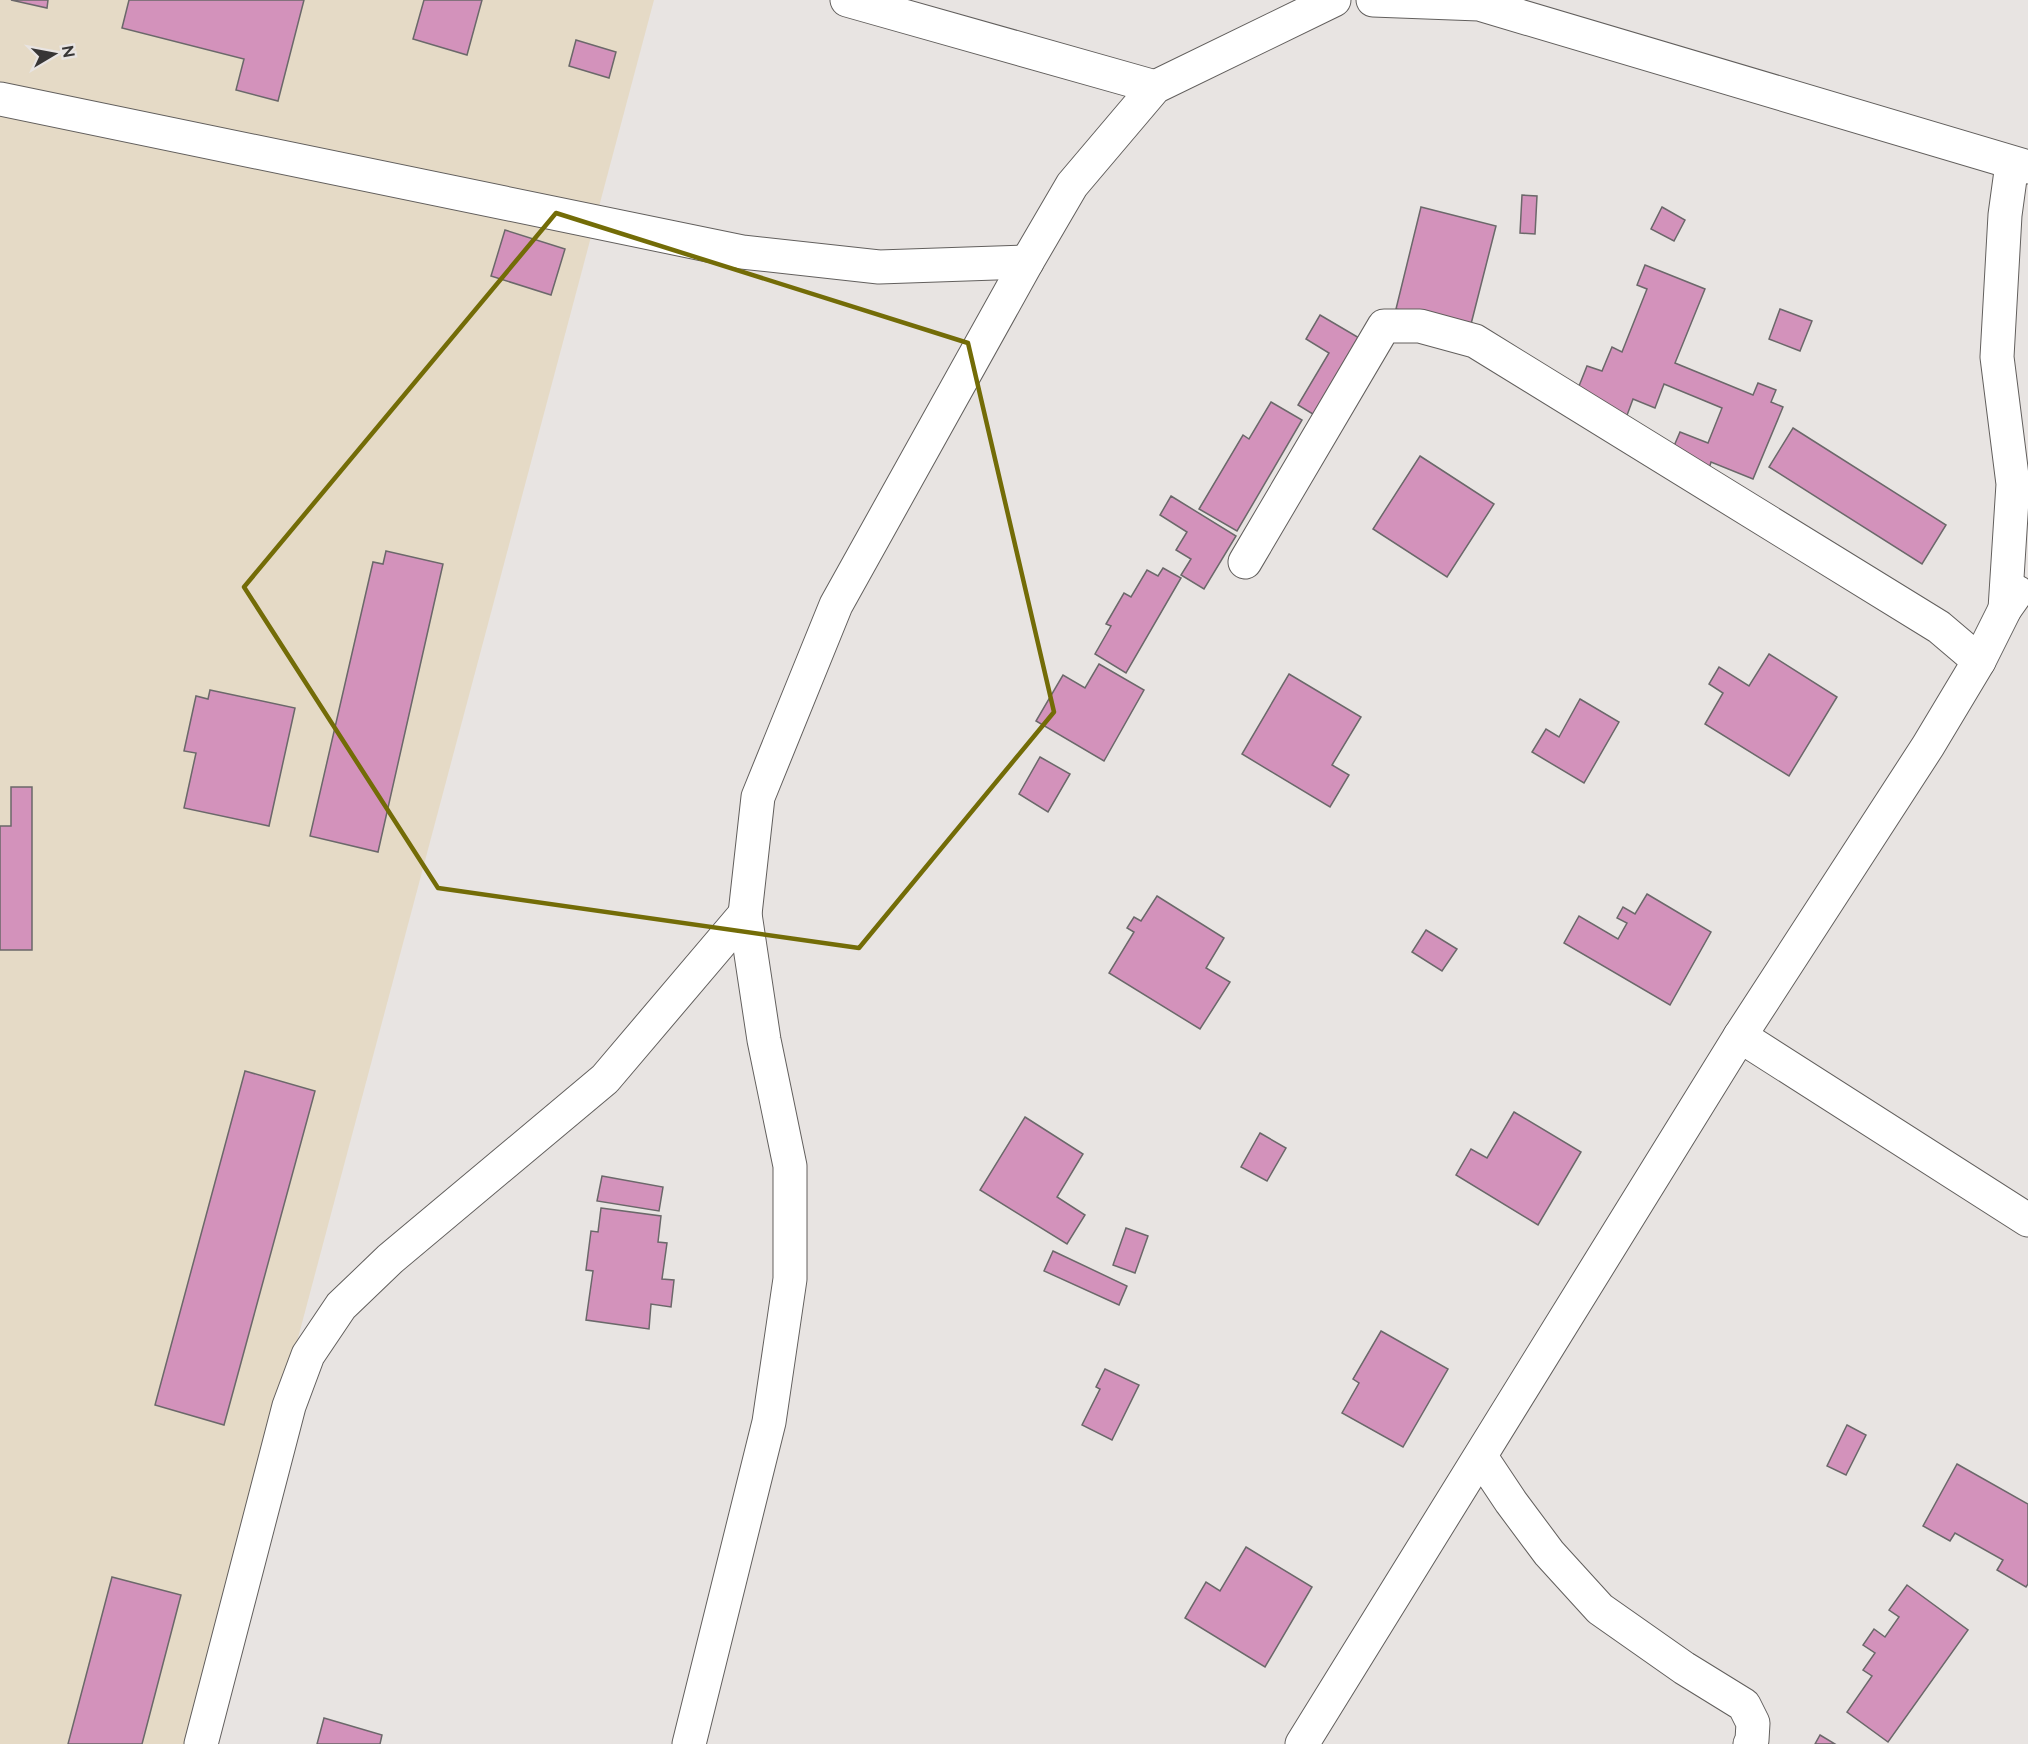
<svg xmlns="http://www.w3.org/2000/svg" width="2028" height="1744" viewBox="0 0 2028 1744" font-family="Raleway,sans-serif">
  <rect width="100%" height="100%" fill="#e8e4e2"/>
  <path fill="#e5dac6" d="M0,0h654l-464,1744h-190z"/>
  <g fill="#d392bb" stroke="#6b686a" stroke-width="1.5">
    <path d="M11,0h37l-1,8z"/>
    <path d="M129,0h175l-26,101 -42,-11 8,-31 -122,-31z"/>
    <path d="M424,0h58l-15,55 -54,-16z"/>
    <path d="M576,40l40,12 -7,26 -40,-12z"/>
    <path d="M1522,195l15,1 -2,38 -15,-1z"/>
    <path d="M1421,207l75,19 -26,102 -74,-19z"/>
    <path d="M1662,207l23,13 -11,21 -23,-12z"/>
    <path d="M505,230l60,19 -14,46 -60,-19z"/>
    <path d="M1645,265l60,24 -30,74 78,32 5,-12 18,7 -5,12 12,5 -30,72 -42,-17 -2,7 -38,-16 9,-21 28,11 14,-35 -58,-24 -9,24 -22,-9 -7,19 -51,-22 12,-30 15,5 10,-24 10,5 25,-63 -10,-4z"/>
    <path d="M1780,309l32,12 -12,30 -31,-12z"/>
    <path d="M1320,315l46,27 -45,77 -23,-14 31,-52 -23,-14z"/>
    <path d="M1271,402l31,18 -65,111 -38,-22 44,-74 6,4z"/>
    <path d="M1793,428l153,97 -24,39 -153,-97z"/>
    <path d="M1420,456l74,48 -47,73 -74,-48z"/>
    <path d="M1171,496l65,40 -32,53 -23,-14 10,-16 -15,-9 11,-18 -27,-17z"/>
    <path d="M386,551l57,13 -65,288 -68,-16 63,-274 10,2z"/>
    <path d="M1163,568l18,10 -55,95 -31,-19 16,-28 -5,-2 18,-31 7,4 16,-27 11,6z"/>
    <path d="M1769,654l68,43 -48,79 -84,-52 18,-31 -14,-9 10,-17 30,19z"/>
    <path d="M1099,664l45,26 -40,71 -68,-40 27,-46 22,13z"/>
    <path d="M1289,674l72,43 -29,48 17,10 -19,32 -88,-53z"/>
    <path d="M210,690l85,18 -26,118 -85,-18 12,-55 -12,-2 12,-55 12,3z"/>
    <path d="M1580,699l39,23 -35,61 -52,-31 14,-23 13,8z"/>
    <path d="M1040,757l30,17 -22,38 -29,-18z"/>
    <path d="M11,787h21v163h-32v-124h11z"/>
    <path d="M1647,894l64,38 -41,73 -106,-62 15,-27 39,23 9,-16 -10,-5 6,-11 12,7z"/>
    <path d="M1157,896l67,42 -18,30 24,14 -30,47 -91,-56 25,-41 -7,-4 7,-11 7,4z"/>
    <path d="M1426,930l31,19 -15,22 -30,-19z"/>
    <path d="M245,1071l70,20 -91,334 -69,-20z"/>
    <path d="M1514,1112l67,40 -43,73 -82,-50 15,-26 16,9z"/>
    <path d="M1025,1117l58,37 -26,43 28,18 -18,29 -87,-54z"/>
    <path d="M1260,1133l26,15 -19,33 -26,-14z"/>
    <path d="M602,1176l61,11 -4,24 -62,-10z"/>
    <path d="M601,1208l60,8 -3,26 9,1 -5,36 12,1 -3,27 -20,-3 -2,25 -63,-9 7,-49 -7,-1 5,-39 7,1z"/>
    <path d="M1126,1228l22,8 -13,37 -22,-8z"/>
    <path d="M1053,1251l74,35 -8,19 -75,-34z"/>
    <path d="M1381,1331l67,38 -45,78 -61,-34 17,-30 -6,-4z"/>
    <path d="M1105,1369l34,16 -27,55 -30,-15 18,-36 -4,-2z"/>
    <path d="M1847,1425l19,10 -20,40 -19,-9z"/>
    <path d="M1957,1464l71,40v80l-2,3 -29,-17 6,-10 -48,-27 -5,8 -27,-15z"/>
    <path d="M1246,1547l66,40 -47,80 -80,-49 21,-36 14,9z"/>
    <path d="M112,1577l69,18 -39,149h-74z"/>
    <path d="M1907,1585l61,45 -80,112 -41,-30 25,-36 -9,-6 12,-17 -12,-8 11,-16 11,8 14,-20 -10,-7z"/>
    <path d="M324,1718l58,17 -2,9h-63z"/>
    <path d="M1820,1735l15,9h-20z"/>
  </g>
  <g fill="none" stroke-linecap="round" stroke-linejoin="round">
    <defs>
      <g id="minor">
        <path d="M847,0l308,87"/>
        <path d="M1373,0l106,4 549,163"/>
        <path d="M0,99l742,153 137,15 148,-5"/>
        <path d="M1245,562l139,-236h36l55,15 464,286 40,34 -51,85 -188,290 -438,708"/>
        <path d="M2005,609l8,-125 -16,-127 8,-142 7,-51"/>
        <path d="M1979,661l26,-52 12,-17"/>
        <path d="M1740,1036l288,184"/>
        <path d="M1481,1457l30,45 38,51 51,56 84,59 60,37 9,18 -1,17 -2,4"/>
        <path d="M201,1744l88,-338 19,-51 33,-49 49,-47 215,-180 140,-165"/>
        <path d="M689,1744l80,-322 21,-143v-113l-26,-126 -19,-126 13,-117 78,-192 191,-343 45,-77 83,-98 179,-87"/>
      </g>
    </defs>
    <use href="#minor" stroke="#625f5d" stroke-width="35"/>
    <use href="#minor" stroke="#fff" stroke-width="33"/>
  </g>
  <path fill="none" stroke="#736c07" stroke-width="4.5" stroke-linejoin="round" d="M556,213l412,130 86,369 -195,236 -421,-60 -194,-301z"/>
  <g transform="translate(54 54) rotate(80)" stroke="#e8e4e2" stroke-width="4.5" paint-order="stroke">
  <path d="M0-4.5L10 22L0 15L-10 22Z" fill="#373535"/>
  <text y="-9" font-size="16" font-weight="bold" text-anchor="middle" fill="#373535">N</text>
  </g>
</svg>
